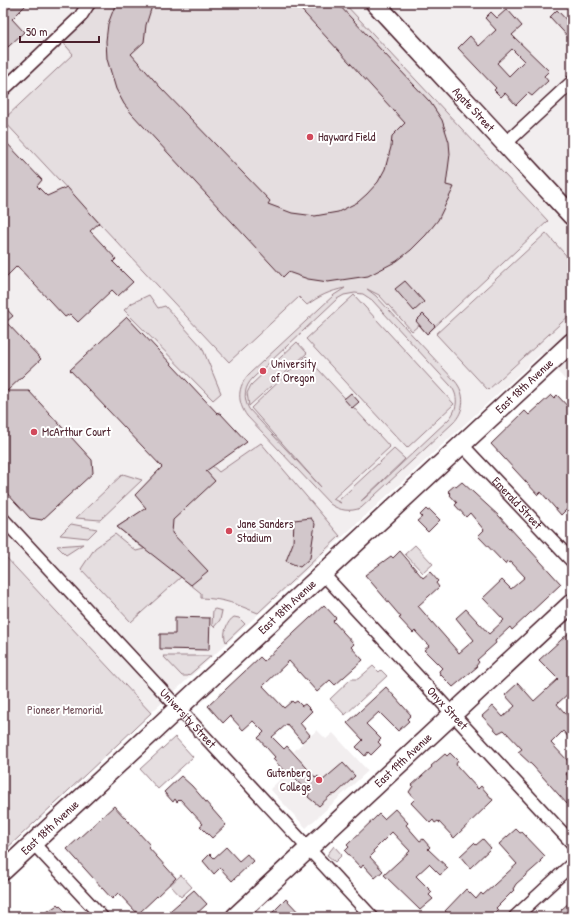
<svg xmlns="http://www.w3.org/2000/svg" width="575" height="920" viewBox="0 0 575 920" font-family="'Patrick Hand',sans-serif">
  <rect width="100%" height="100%" fill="#fff"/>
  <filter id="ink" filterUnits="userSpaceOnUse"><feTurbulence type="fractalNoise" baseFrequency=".025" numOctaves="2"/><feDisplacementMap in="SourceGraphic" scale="8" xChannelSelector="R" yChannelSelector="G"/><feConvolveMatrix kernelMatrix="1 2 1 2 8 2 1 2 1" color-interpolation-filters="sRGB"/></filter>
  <g filter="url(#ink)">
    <g fill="#f2eeef">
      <path d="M3,3h569v384l-31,-33 -390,359 -148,-160z"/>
      <path d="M317,730l9,9 7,-6 35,38 -62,57 -36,-39 31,-29 -7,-9z"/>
    </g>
    <g fill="#e5dee0" stroke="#987e86" fill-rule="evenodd">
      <path d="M100,3h244l204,218 -121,113 -8,-9 -7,6 -33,-36 -12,-6 9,7 79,85c11,13 10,30 -2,42l-92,85c-11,4 -21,3 -31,-4l-83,-88c-10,-14 -10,-29 2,-42l85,-79 11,-7c-15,3 -26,8 -38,17l-8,-8 -70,65 -226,-242 70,-66 -12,-14zM355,293l8,1 9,6 78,85c9,10 8,24 -1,34l-84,79 -4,3 44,-42 -11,-10 -56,52 3,2 -8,-4 57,-52 -84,-91 -55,52 70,79 -72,-78c-6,-11 -5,-22 4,-31l84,-79 7,-4z"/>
      <path d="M546,233l26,29v51l-84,77 -52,-56z"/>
      <path d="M149,295l9,13 7,-2 37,41 19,46 -8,7 -89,-90 8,-7z"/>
      <path d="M354,295l100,109 -47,44 -101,-109z"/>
      <path d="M297,342l10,11 -58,53 -2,-13 4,-8z"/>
      <path d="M261,443l79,93 -82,77c-23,-9 -32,-14 -57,-15v-5l-20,-16 -50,45 -50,-53 14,-21 20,-14 21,17 8,-2 -27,-22 76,-49 16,-15 10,9z"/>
      <path d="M123,474l19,6 -42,40 -24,-2z"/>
      <path d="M71,524l26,5 -9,9 -28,-3z"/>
      <path d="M83,544l-17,11 -9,-9z"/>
      <path d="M415,545l18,19 -10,9 -18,-19z"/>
      <path d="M3,554l148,159 -148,139z"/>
      <path d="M215,609l7,2 -2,9 -6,7 -2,-2 1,-15z"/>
      <path d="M234,617l5,1 6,6 -19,18c-4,-8 1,-21 8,-25z"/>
      <path d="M163,656h48l-23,20h-6z"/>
      <path d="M373,666l6,6 2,-2 6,6 -42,39 -15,-16 21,-20h7z"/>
      <path d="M175,737l18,20 -35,32 -18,-20z"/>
      <path d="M334,846l8,9 -7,7 -8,-7z"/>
      <path d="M181,875l11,12 -11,10 -11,-12z"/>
    </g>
    <g fill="#d2c7cb" stroke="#4a1f2b" fill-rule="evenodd">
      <path d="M3,3h25l-16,16 12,13 -16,15 -5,-5z"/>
      <path d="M116,3h37l-7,22 -2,17 -13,12 29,33 110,114 -2,3 24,9 23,3 23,-4 20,-10 9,-8 11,-12 7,-13 6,-22 1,-11 13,-13 -110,-120h42l93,99 12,18 7,22 1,12 -4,31 8,2 -16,33 -12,15 -15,15 -14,11 -29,15 -40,6 -20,-3 -20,-7 -5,5 -151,-163 -8,-10 -8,-15 -9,-30 -1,-18 2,-17z"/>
      <path d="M507,9l15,17 -10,9 37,36 -5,5 4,5 -16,15 -4,-3 -12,12 -11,-12 -4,4 -7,-7 2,-2 -38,-40 12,-12 9,10 17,-16 -11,-12 6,-6 6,6zM512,49l12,12 -15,15 -12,-13z"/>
      <path d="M557,10l15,16v15l-22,-24z"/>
      <path d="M3,139l39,41 -5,6 10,10 20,-9 32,36 -9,8 26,28 -3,3 20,20 -15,14 -6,-6 -34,32 -8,-8 -5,3 -48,-51 -14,14z"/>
      <path d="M405,281l19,21 -10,9 -19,-22z"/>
      <path d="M3,305l10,11 -7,6 35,37 -34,32h22l63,69 1,13 -51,47 -12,-2 -27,-29z"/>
      <path d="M423,314l12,12 -8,8 -11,-13z"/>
      <path d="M127,317l91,97 2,-1 27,29 -41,29 9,10 -42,39 -1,13 36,38 -17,14 -74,-58 29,-19 -11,-13 27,-28 -92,-97z"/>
      <path d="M351,393l8,9 -7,6 -8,-9z"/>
      <path d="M551,395l3,3 3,-3 15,16v93l-11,11 -20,-23 -3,3 -47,-51 34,-33 4,4z"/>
      <path d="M462,482l37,34 62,68 -49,46 -2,-3 -15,14 1,2 -19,17 2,2 -3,4 1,1 -24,20 -13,-13 -1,-3 3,-3 -18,-18 5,-4 -14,-15 -2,2 -14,-15 2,-1 -36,-42 26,-19 2,2 7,-7 23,27 7,-6 8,9 -2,2 3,4 -21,19 41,47 15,-13 -18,-22 10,-9 23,25 15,-14 -21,-22 19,-18 9,9 14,-12 -14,-15 -2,1 -2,-2 -2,3 -27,-28 6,-6 -14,-17 -4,4 -11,-12 2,-2 -7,-8 1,-1 -3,-3 7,-6 1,2z"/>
      <path d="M426,509l2,2 2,-1 10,10 -12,12 -11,-11 5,-4 -2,-2z"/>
      <path d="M311,518l4,6 -5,34 -10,9 -14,-6 7,-18 1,-23z"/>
      <path d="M324,605l12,13 -3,3 21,23 -3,3 12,13 -28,25 -5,-5 -13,12 -28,-31 -26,25 21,22 8,-7 2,2 3,-2 5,5 3,-2 7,7 -12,12 10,12 -8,7 -15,-18 -15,13 12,12 3,-3 29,32 2,-2 4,5 21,-18 12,13 -19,18 -5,1 -12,11 -11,-9 1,-3 -22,-24 -2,2 -12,-13 2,-2 -17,-19 6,-6 -11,-11 -10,9 -13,-14 -7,7 -15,-17 52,-49 4,4z"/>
      <path d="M175,617l35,1 -1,32 -49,-1v-15h15z"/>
      <path d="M572,630v60l-15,14 15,17v20l-9,-10 -12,12 19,20 -3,3 3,4 -4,4 6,7v18l-5,5 -34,-38 -15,-14 4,-3 -18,-19 -6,3 -16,-17 11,-10 10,11 12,-11 -10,-11 13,-12 16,18 24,-22 -19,-19z"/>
      <path d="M386,687l25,28 -4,4 2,2 -11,10 -19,-19 -13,12 15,15 -3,3 3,3 -10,10 -3,-3 -3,4 -9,-9 7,-7 -16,-17z"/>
      <path d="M450,753l8,8 -2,3 1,2 21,23 3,-3 12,14 -39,38 -16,-17 -3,2 -2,-3 -3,3 -19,-20 4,-4 -6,-7 4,-6 -1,-1 20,-18 -1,-1 14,-12 2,2z"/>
      <path d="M181,776l11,10 34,39 -14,13 -12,-12 3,-2 -23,-25 -3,3 -2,-3 -2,3 -9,-10z"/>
      <path d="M114,806l36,39 -2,2 28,31 -38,36 -20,-21 -6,6 -45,-50z"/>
      <path d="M395,809l13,14 -2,2 14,16 3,-2 7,8 -2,2 20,19 -8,7 -11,-11 -13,12 16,16 -3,3 4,4 -13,11 -36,-35 26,-24 -18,-19 -19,19 1,2 -4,4 13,14 -8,7 -12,-13 -2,3 -16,-17 4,-4 -2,-2 32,-31 5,5z"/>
      <path d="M516,829l4,4 2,-1 23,24 -5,5 1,1 -25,22 -3,5 1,1 -18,18 2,2 -8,7h-39l-6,-6 21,-22 10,10 5,-6 2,2 34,-31 -18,-20z"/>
      <path d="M483,839l8,9 -21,20 -10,-12 14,-13 2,2z"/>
      <path d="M226,847l13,14 8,-7 6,7 -21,20 -12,-13 -6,6 -11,-13 7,-7 4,4z"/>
      <path d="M194,890l13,14 -14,13h-30z"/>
      <path d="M286,899l17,18h-35z"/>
      <path d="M572,900v17h-5l-6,-7z"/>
      <path d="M58,904l13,13h-32l17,-11z"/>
    </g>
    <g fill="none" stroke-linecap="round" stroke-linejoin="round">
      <defs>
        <g id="street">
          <path d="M3,90l77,-73 9,-14"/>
          <path d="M505,144l67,-62"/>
          <path id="s1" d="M462,445l110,116"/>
          <path id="s2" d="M3,519l369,398"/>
          <path id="s3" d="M323,574l249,269"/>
          <path d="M33,843l69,74"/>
          <path d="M515,917l57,-53"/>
        </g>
        <g id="secondary">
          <path id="s4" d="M375,3l197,213"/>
          <path id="s5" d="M3,871l569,-529"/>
          <path id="s6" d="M235,917l337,-314"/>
        </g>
      </defs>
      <use href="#street" stroke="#4a1f2b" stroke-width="15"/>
      <use href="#secondary" stroke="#4a1f2b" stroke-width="21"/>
      <use href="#street" stroke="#fff" stroke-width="12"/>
      <use href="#secondary" stroke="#fff" stroke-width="18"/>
    </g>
  </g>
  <g fill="#d1495b" stroke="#fff" stroke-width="1.5">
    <circle cx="310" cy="137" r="4"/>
    <circle cx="263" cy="371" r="4"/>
    <circle cx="34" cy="432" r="4"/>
    <circle cx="229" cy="531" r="4"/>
    <circle cx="319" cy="780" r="4"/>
  </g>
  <g text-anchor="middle" stroke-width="4" stroke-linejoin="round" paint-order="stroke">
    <g font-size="12" fill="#4a1f2b" stroke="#fff">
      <text dy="4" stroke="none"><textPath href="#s4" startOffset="145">Agate Street</textPath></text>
      <text dy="4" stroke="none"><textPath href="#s5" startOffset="712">East 18th Avenue</textPath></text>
      <text dy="4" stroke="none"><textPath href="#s1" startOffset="80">Emerald Street</textPath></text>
      <text dy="4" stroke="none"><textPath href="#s5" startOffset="388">East 18th Avenue</textPath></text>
      <text dy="4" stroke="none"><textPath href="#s3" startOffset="183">Onyx Street</textPath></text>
      <text dy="4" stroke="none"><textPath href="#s2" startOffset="272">University Street</textPath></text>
      <text dy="4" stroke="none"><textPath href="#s6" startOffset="230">East 19th Avenue</textPath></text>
      <text dy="4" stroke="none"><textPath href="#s5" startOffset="64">East 18th Avenue</textPath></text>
    </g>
    <g font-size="12" fill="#4a1f2b" stroke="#fff" text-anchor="start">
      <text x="318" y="141">Hayward Field</text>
      <text x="271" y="368">University<tspan x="271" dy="14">of Oregon</tspan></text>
      <text x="42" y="436">McArthur Court</text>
      <text x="237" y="528">Jane Sanders<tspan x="237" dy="14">Stadium</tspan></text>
      <text x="311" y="777" text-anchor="end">Gutenberg<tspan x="311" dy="14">College</tspan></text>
    </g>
    <g font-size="12" fill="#714f58" stroke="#fff">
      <text x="65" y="714">Pioneer Memorial</text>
    </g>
  </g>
  <rect width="575" height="920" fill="none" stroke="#fff" stroke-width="16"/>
  <rect x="8" y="8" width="559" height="904" fill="none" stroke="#4a1f2b" stroke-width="1.5" filter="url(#ink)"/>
  <path d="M20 36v6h79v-6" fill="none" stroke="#4a1f2b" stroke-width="2"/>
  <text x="26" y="36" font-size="12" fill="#4a1f2b" stroke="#ffffff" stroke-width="3" paint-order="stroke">50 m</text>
</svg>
